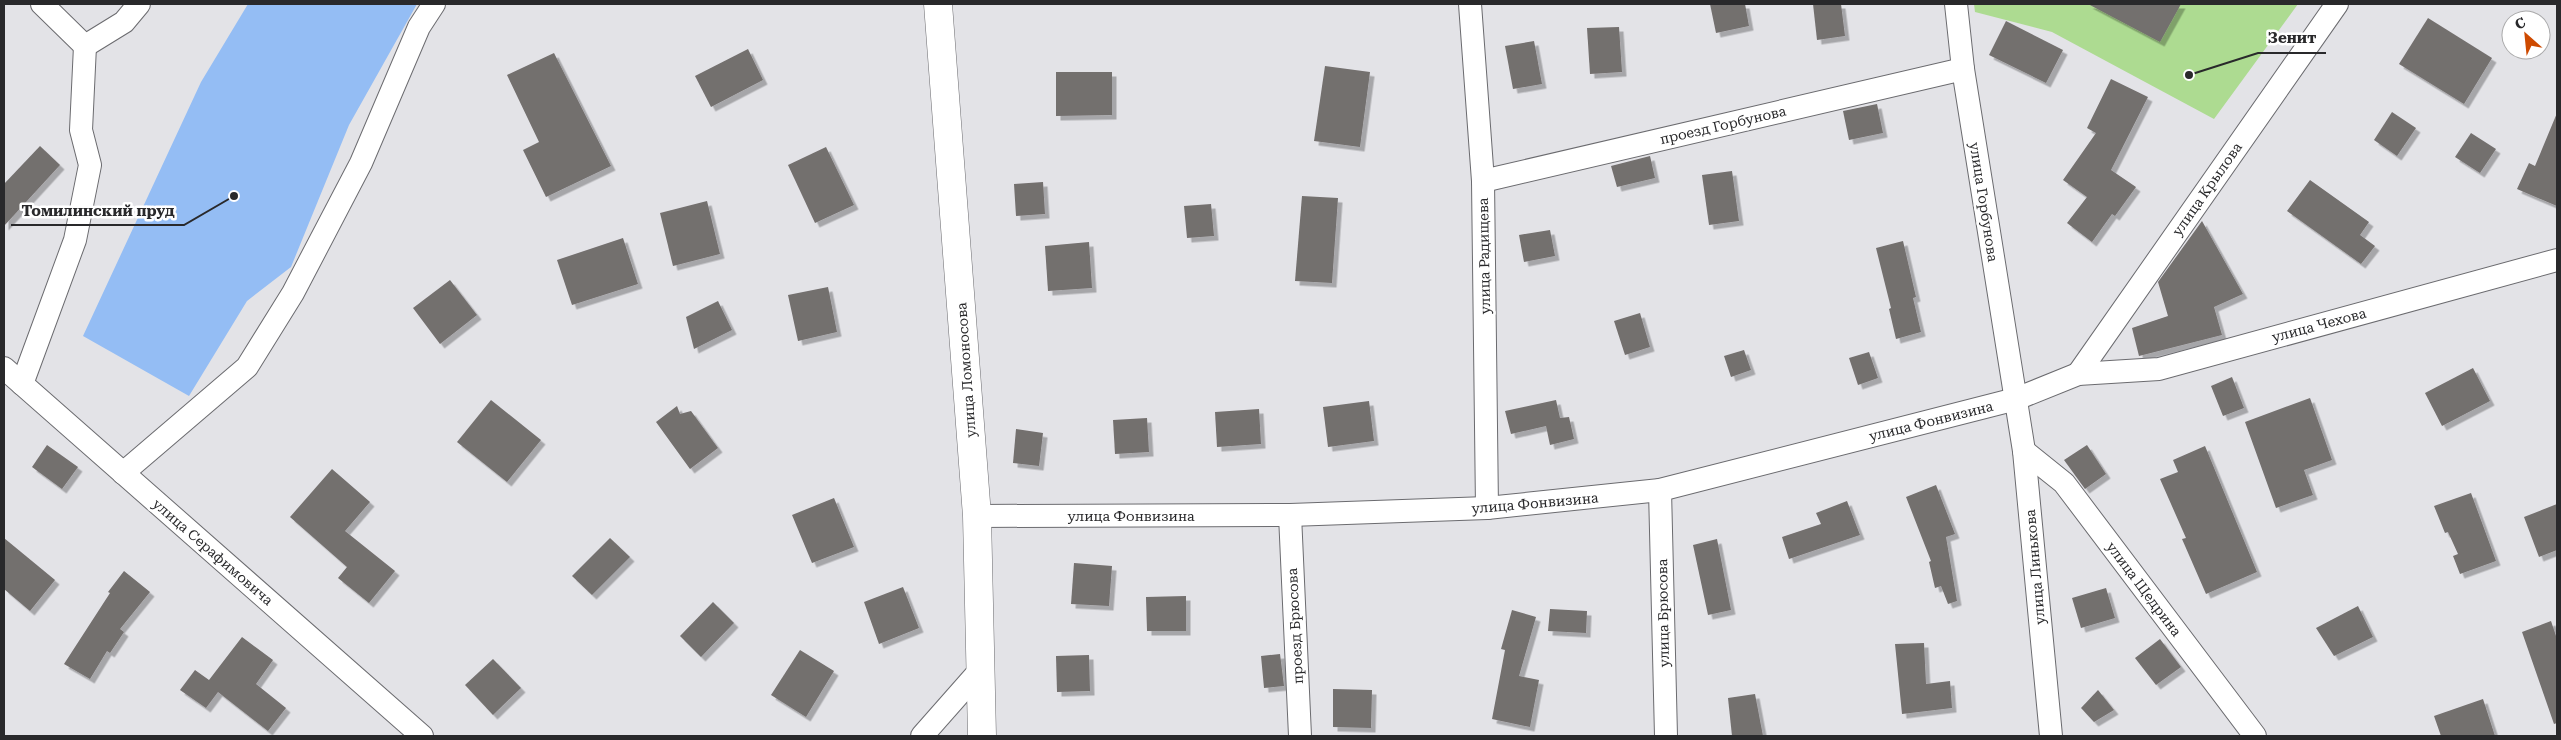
<svg xmlns="http://www.w3.org/2000/svg" width="2561" height="740" viewBox="0 0 2561 740" font-family="'Roboto Serif',serif">
  <defs>
    <filter id="shadow"><feDropShadow dx="4.5" dy="4.5" stdDeviation="0" flood-color="#0004"/></filter>
  </defs>
  <rect width="100%" height="100%" fill="#e3e3e7"/>
  <path fill="#addb91" d="M1974,4h324l-84,115 -162,-87 -77,-20z"/>
  <path fill="#94bdf4" d="M248,4h169l-68,121 -58,142 -44,34 -58,95 -106,-60 118,-254z"/>
  <g fill="#736f6e" filter="url(#shadow)">
    <path d="M1710,4h35l4,22 -33,7z"/>
    <path d="M1813,4h28l4,32 -28,4z"/>
    <path d="M2088,4h93l-21,38z"/>
    <path d="M2428,18l64,40 -28,46 -65,-40z"/>
    <path d="M2006,21l57,29 -17,33 -57,-28z"/>
    <path d="M1619,27l3,45 -32,2 -3,-46z"/>
    <path d="M1534,41l8,43 -29,5 -8,-43z"/>
    <path d="M748,49l15,31 -52,27 -16,-31z"/>
    <path d="M554,53l57,113 -65,31 -23,-47 16,-8 -32,-67z"/>
    <path d="M1325,66l45,6 -10,75 -46,-6z"/>
    <path d="M1056,72h56v43l-56,1z"/>
    <path d="M2111,79l37,18 -37,73 25,17 -21,29 -3,-2 -20,28 -25,-19 20,-26 -24,-17 33,-47 -9,-5z"/>
    <path d="M1877,104l6,29 -34,7 -6,-29z"/>
    <path d="M2392,112l24,16 -19,28 -23,-16z"/>
    <path d="M2557,113v93l-40,-17 12,-26 6,3z"/>
    <path d="M2471,133l25,16 -16,24 -25,-16z"/>
    <path d="M40,146l20,19 -56,61v-42z"/>
    <path d="M826,147l28,58 -39,18 -27,-58z"/>
    <path d="M1650,156l5,22 -38,9 -6,-21z"/>
    <path d="M1732,171l7,50 -30,4 -7,-50z"/>
    <path d="M2310,180l59,42 -9,13 15,11 -14,18 -74,-53z"/>
    <path d="M1043,182l2,32 -29,2 -2,-32z"/>
    <path d="M1302,196l36,2 -6,85 -37,-2z"/>
    <path d="M707,201l13,53 -47,12 -13,-53z"/>
    <path d="M1211,204l3,32 -27,2 -3,-32z"/>
    <path d="M2202,221l41,73 -29,13 8,28 -83,21 -7,-28 36,-12 -10,-34z"/>
    <path d="M1550,230l5,26 -31,6 -5,-27z"/>
    <path d="M623,238l15,46 -66,21 -15,-45z"/>
    <path d="M1903,241l13,56 -3,1 8,34 -25,7 -7,-30 2,-1 -15,-60z"/>
    <path d="M1089,242l3,46 -44,3 -3,-45z"/>
    <path d="M450,280l27,35 -37,29 -27,-36z"/>
    <path d="M828,287l9,45 -39,9 -10,-46z"/>
    <path d="M718,301l14,29 -38,19 -8,-32z"/>
    <path d="M1640,313l10,34 -25,8 -11,-34z"/>
    <path d="M1744,350l7,20 -20,7 -7,-21z"/>
    <path d="M1869,352l9,26 -20,7 -9,-27z"/>
    <path d="M2473,368l17,33 -48,25 -17,-33z"/>
    <path d="M2232,377l12,31 -21,8 -12,-30z"/>
    <path d="M2310,398l22,62 -28,10 9,25 -37,13 -31,-86z"/>
    <path d="M491,400l50,40 -34,42 -50,-40z"/>
    <path d="M1556,400l4,18 9,-1 5,22 -24,6 -4,-19 -35,8 -6,-23z"/>
    <path d="M1369,401l5,40 -46,6 -5,-40z"/>
    <path d="M677,406l3,8 11,-3 27,37 -28,21 -34,-47z"/>
    <path d="M1259,409l2,35 -44,3 -2,-35z"/>
    <path d="M1147,418l2,34 -34,2 -2,-34z"/>
    <path d="M1016,429l27,4 -4,33 -26,-3z"/>
    <path d="M47,445l31,22 -16,22 -30,-22z"/>
    <path d="M2087,445l19,29 -21,15 -21,-29z"/>
    <path d="M2205,446l52,126 -51,22 -24,-55 4,-1 -26,-59 18,-7 -5,-12z"/>
    <path d="M332,469l38,33 -25,29 50,40 -26,32 -31,-25 9,-11 -57,-50z"/>
    <path d="M1936,485l19,49 -9,3 11,64 -9,3 -7,-18 -6,2 -6,-26 2,-1 -25,-64z"/>
    <path d="M2471,493l25,68 -36,13 -7,-18 5,-2 -10,-22 -3,1 -11,-27z"/>
    <path d="M834,498l20,49 -42,16 -20,-48z"/>
    <path d="M1847,501l13,34 -71,24 -7,-22 39,-13 -5,-11z"/>
    <path d="M2557,504v46l-18,7 -15,-40z"/>
    <path d="M4,538l51,42 -25,31 -26,-22z"/>
    <path d="M610,538l20,19 -38,38 -20,-19z"/>
    <path d="M1717,539l14,71 -23,5 -15,-70z"/>
    <path d="M1074,563l38,3 -3,40 -38,-2z"/>
    <path d="M124,571l26,21 -30,37 4,3 -14,21 -3,-2 -17,28 -26,-15 46,-71 -2,-1z"/>
    <path d="M903,587l16,41 -40,16 -15,-42z"/>
    <path d="M2106,588l9,30 -34,10 -9,-30z"/>
    <path d="M1186,596v35h-39l-1,-34z"/>
    <path d="M713,602l21,21 -33,34 -21,-21z"/>
    <path d="M2358,606l15,31 -39,19 -18,-28z"/>
    <path d="M1550,609l37,2 -1,22 -38,-2z"/>
    <path d="M1512,610l24,7 -17,59 20,4 -9,47 -38,-8 13,-69 -4,-1z"/>
    <path d="M2551,621l6,18v84l-3,1 -32,-92z"/>
    <path d="M242,637l31,23 -17,24 30,24 -18,23 -50,-39 -12,16 -26,-18 15,-20 14,10z"/>
    <path d="M2160,639l21,28 -25,18 -21,-27z"/>
    <path d="M1924,643l2,41 24,-3 2,27 -50,6 -7,-70z"/>
    <path d="M800,650l34,21 -28,46 -35,-22z"/>
    <path d="M1280,654l4,32 -20,2 -3,-32z"/>
    <path d="M1089,655l1,36 -33,1 -1,-36z"/>
    <path d="M493,659l28,29 -28,27 -28,-30z"/>
    <path d="M1333,689l39,1 -1,38 -38,-1z"/>
    <path d="M2098,690l16,20 -20,12 -13,-14z"/>
    <path d="M1755,694l8,42h-31l-4,-38z"/>
    <path d="M2483,699l12,37h-54l-7,-20z"/>
  </g>
  <g fill="none" stroke-linecap="round" stroke-linejoin="round">
    <defs>
      <g id="minor">
        <path d="M42,4l43,42"/>
        <path d="M1470,4l13,177 4,327"/>
        <path d="M1956,4l7,65 61,382 27,285"/>
        <path d="M85,46l39,-24 15,-18"/>
        <path d="M1483,181l480,-112"/>
        <path d="M4,368l418,368"/>
        <path d="M2078,374l259,-370"/>
        <path d="M22,384l53,-144 15,-75 -9,-35 4,-84"/>
        <path d="M2024,451l40,32 191,253"/>
        <path d="M123,473l124,-106 46,-74 68,-130 58,-136 15,-23"/>
        <path d="M1660,490l6,246"/>
        <path d="M1290,515l10,221"/>
        <path d="M977,516l313,-1 197,-7 173,-18 356,-91 62,-25 81,-5 398,-109"/>
        <path d="M922,736l60,-68"/>
      </g>
      <path id="tertiary" d="M938,4l39,512 5,220"/>
    </defs>
    <use href="#minor" stroke="#6b6b6f" stroke-width="24"/>
    <use href="#tertiary" stroke="#6b6b6f" stroke-width="29"/>
    <use href="#minor" stroke="#fff" stroke-width="22"/>
    <use href="#tertiary" stroke="#fff" stroke-width="28"/>
  </g>
  <g text-anchor="middle" stroke-width="5" stroke-linejoin="round" paint-order="stroke">
    <g font-size="14" fill="#29292b" stroke="#fff">
      <text transform="translate(1723 125) rotate(-13)" y="5">проезд Горбунова</text>
      <text transform="translate(2207 189) rotate(-55)" y="5">улица Крылова</text>
      <text transform="translate(1984 202) rotate(81)" y="5">улица Горбунова</text>
      <text transform="translate(1484 256) rotate(-91)" y="5">улица Радищева</text>
      <text transform="translate(2319 325) rotate(-15)" y="5">улица Чехова</text>
      <text transform="translate(966 370) rotate(-94)" y="5">улица Ломоносова</text>
      <text transform="translate(1931 421) rotate(-14)" y="5">улица Фонвизина</text>
      <text transform="translate(1535 503) rotate(-5)" y="5">улица Фонвизина</text>
      <text x="1131" y="521">улица Фонвизина</text>
      <text transform="translate(213 552) rotate(41)" y="5">улица Серафимовича</text>
      <text transform="translate(2035 567) rotate(-95)" y="5">улица Линькова</text>
      <text transform="translate(2144 589) rotate(53)" y="5">улица Щедрина</text>
      <text transform="translate(1663 613) rotate(-91)" y="5">улица Брюсова</text>
      <text transform="translate(1295 626) rotate(-93)" y="5">проезд Брюсова</text>
    </g>
  </g>
  <path fill="none" stroke="#29292b" stroke-width="2" d="M2189 75L2258 53H2326M234 196L184 225H11"/>
  <g fill="#29292b" stroke="#fff" stroke-width="2">
    <circle cx="2189" cy="75" r="5"/>
    <circle cx="234" cy="196" r="5"/>
  </g>
  <g font-size="15" text-anchor="middle" font-weight="bold" fill="#29292b" stroke="#fff" stroke-width="5" stroke-linejoin="round" paint-order="stroke">
    <text x="2292" y="43">Зенит</text>
    <text x="98" y="216">Томилинский пруд</text>
  </g>
  <rect width="2561" height="740" fill="none" stroke="#29292b" stroke-width="10"/>
  <g transform="translate(2526 35) rotate(333)"><circle r="24" fill="#ffffff" stroke="#a9a9aa"/>
  <path d="M0-4L9 19L0 12L-9 19Z" fill="#ce4a00"/>
  <text y="-8" font-size="14" font-weight="bold" text-anchor="middle" fill="#29292b">С</text>
  </g>
</svg>
